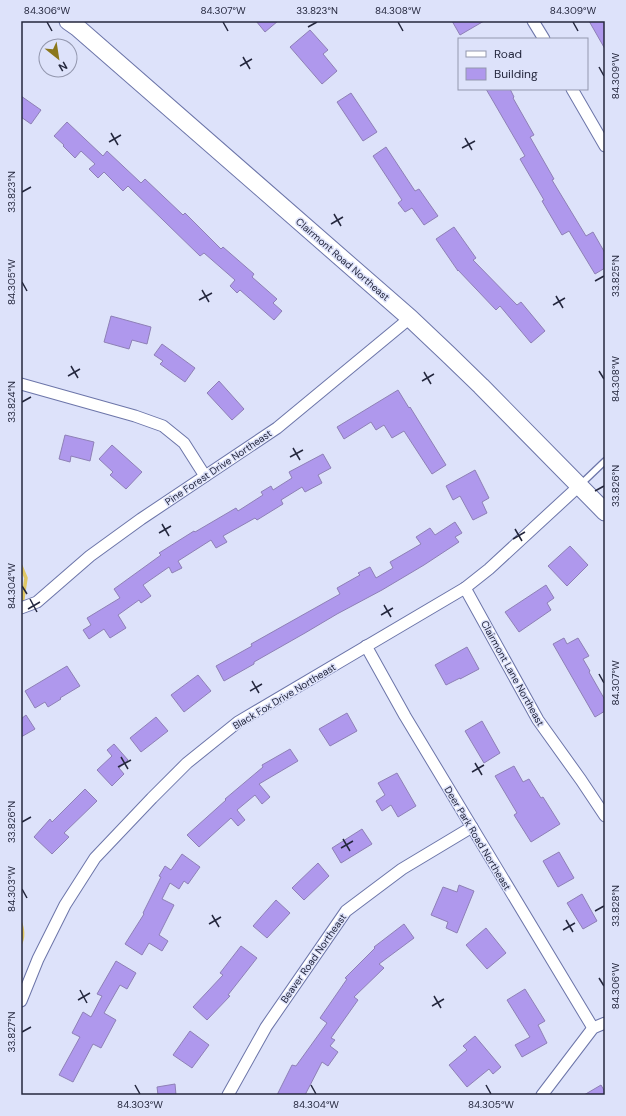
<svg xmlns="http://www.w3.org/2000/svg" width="626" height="1116" viewBox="0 0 626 1116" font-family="'DM Sans',sans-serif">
  <rect width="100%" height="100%" fill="#dde2fa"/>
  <path fill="#e0c865" d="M21,919c4,10 5,18 0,28z"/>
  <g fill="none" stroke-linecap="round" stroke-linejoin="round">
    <path stroke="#e0c865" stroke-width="3.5" d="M21,566l5,12 -4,27"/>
  </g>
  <g fill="#af98ed" stroke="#8e80b6">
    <path d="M256,21h22l-13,11z"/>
    <path d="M452,21h32l-24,14z"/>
    <path d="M589,21h16v28z"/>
    <path d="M310,30l18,20 -5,4 14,17 -15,13 -32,-37z"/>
    <path d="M486,89h24l4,8 -1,1 21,37 -4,2 24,42 -2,1 34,56 7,-4 12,21v15l-10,6 -26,-43 -7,4 -20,-34 2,-1 -24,-41 5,-3z"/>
    <path d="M351,93l26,39 -14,9 -26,-39z"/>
    <path d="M21,96l20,14 -10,14 -10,-7z"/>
    <path d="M67,122l36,34 4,-5 34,32 4,-4 38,36 2,-2 36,36 2,-2 31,27 -2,3 25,22 -4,4 9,8 -8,9 -34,-30 -3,3 -7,-7 5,-6 -31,-27 -4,3 -72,-70 -5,5 -19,-19 -6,6 -9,-9 6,-5 -14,-13 -6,7 -12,-12 1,-1 -10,-9z"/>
    <path d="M386,147l29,44 4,-2 19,27 -14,9 -12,-17 -7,4 -7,-9 4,-3 -29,-44z"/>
    <path d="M454,227l22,31 -3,2 44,45 4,-3 24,29 -14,12 -31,-37 -4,4 -38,-40v1l-22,-32z"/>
    <path d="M111,316l40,11 -4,17 -15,-4 -3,9 -25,-7z"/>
    <path d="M162,344l33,24 -10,14 -25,-18 3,-3 -9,-6z"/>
    <path d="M219,381l25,28 -12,11 -25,-27z"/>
    <path d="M398,390l11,18 1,-1 36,58 -14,9 -28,-43 -12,7 -8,-13 -8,5 -5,-8 -27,17 -7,-12z"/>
    <path d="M65,435l29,7 -4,19 -19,-5 -1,6 -11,-3z"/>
    <path d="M112,445l30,27 -16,17 -16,-14 3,-3 -14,-13z"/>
    <path d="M323,454l8,14 -13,7 4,8 -17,9 -3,-5 -21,13 2,4 -26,16 -2,-2 -32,18 4,6 -11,6 -5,-8 -33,21 4,7 -10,5 -3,-6 -26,18 8,11 -10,7 -2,-3 -21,15 8,13 -16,10 -6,-9 -15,10 -6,-9 8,-5 -4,-7 33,-20 -6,-9 47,-34 -2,-2 35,-22 1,1 41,-24 2,3 25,-16 -2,-3 10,-6 2,4 19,-12 -3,-6z"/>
    <path d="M475,470l14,28 -7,4 5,11 -14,7 -13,-24 -7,4 -7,-14z"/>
    <path d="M455,522l7,11 -7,4 4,5 -35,23 -42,25 -45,24 -32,19 -51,29v2l-30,17 -8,-15 36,-20 -1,-2 89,-50 -3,-6 23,-13 -2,-2 12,-6 6,11 17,-10 -3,-6 31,-18 -5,-7 14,-9 5,7z"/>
    <path d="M570,546l18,19 -21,21 -19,-20z"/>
    <path d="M546,585l8,13 -7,5 4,7 -32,22 -14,-20z"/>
    <path d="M564,638l3,6 11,-6 11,18 -6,3 7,12 -1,1 16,28v11l-10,6 -42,-73z"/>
    <path d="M467,647l12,22 -19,10v-1l-14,7 -11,-20z"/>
    <path d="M67,666l13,20 -20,12 1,1 -13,8 -3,-5 -10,6 -10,-17z"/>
    <path d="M198,675l13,16 -27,21 -13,-17z"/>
    <path d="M347,713l10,18 -27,15 -11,-17z"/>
    <path d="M26,715l9,14 -14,8v-18z"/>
    <path d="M156,717l12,14 -27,21 -11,-14z"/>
    <path d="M482,721l18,32 -16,10 -19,-32z"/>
    <path d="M114,744l14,16 -9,8 5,6 -12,12 -15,-16 15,-14 -5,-6z"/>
    <path d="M290,749l8,12 -39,23 11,13 -8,7 -7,-9 -18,15 8,10 -7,6 -7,-8 -32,29 -12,-12 39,-35 -1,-1 38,-32 -1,-2z"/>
    <path d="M514,766l9,16 6,-3 12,19 2,-1 17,27 -29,18 -17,-27 3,-2 -22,-37z"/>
    <path d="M397,773l19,33 -18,11 -7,-12 -9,6 -6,-10 9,-6 -7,-12z"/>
    <path d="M85,789l12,12 -33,32 5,4 -17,17 -18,-17 16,-18 2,3z"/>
    <path d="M362,829l10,15 -31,19 -9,-15z"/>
    <path d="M559,852l15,26 -16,9 -15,-26z"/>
    <path d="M182,854l18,13 -12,17 -4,-3 -5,8 -9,-6 -8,16 12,6 -15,30 9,6 -6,10 -13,-8 -7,12 -17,-11 19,-30 -1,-1 18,-36 -2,-1 6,-10 6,4z"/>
    <path d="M318,863l11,13 -25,24 -12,-12z"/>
    <path d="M459,885l15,6 -17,42 -11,-5 2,-6 -17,-7 12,-28 14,5z"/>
    <path d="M582,894l15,27 -14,8 -16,-26z"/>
    <path d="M276,900l14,13 -23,25 -14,-12z"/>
    <path d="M404,924l10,14 -35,26 5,4 -30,29 4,3 -27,38 4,2 -5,6 8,6 -10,14 -6,-4 -17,33h-28l15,-30 4,1 31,-43 -7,-5 27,-39 -2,-1 30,-30 -1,-1z"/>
    <path d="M486,928l20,25 -19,16 -21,-24z"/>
    <path d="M241,946l16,12 -29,37 2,1 -23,24 -14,-13 30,-32 -3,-2z"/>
    <path d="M116,961l20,12 -9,16 -7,-4 -16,28 12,7 -15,28 -8,-4 -20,38 -14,-7 21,-38 -8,-4 11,-21 8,5 11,-21 -5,-2z"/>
    <path d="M525,989l20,32 -7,4 9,18 -25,14 -7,-12 15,-8 -23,-37z"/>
    <path d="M190,1031l19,14 -17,23 -19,-13z"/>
    <path d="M475,1036l26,31 -8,7 -4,-5 -22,18 -18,-22 18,-15 -4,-4z"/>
    <path d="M175,1084l1,11h-18l-1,-8z"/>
    <path d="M601,1085l4,7v3h-21z"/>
  </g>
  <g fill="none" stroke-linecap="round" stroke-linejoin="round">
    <defs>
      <path id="service" d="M581,484l24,-23"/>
      <g id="minor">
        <path d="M533,21l11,18"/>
        <path d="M572,89l33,57"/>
        <path d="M21,384l114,32 28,10 21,17 21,33"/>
        <path d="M465,588l73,132 43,60 24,36"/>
        <path d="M21,608l16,-6 53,-46 51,-37 136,-91 133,-110"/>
        <path d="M366,646l39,70 188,312"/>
        <path d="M21,1001l17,-42 27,-54 30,-47 57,-60 35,-35 51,-41 227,-134 24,-19 90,-83"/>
        <path d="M228,1095l38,-68 80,-116 56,-42 70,-42"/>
        <path d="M542,1095l51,-67 12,-5"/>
      </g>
      <path id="primary" d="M68,21l10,7 332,290 38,36 33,32 124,126"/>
    </defs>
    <use href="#service" stroke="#6c75a9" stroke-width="8"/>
    <use href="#minor" stroke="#6c75a9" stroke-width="13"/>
    <use href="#primary" stroke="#6c75a9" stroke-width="19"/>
    <use href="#service" stroke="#fff" stroke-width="5.5"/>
    <use href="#minor" stroke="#fff" stroke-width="11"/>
    <use href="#primary" stroke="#fff" stroke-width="17"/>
  </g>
  <path fill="none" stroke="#24273d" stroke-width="1.5" d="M47,22l5,9M223,22l5,9M398,22l5,9M573,22l5,9M308,27l9,-5M243,57l7,12M240,66l12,-7M599,67l5,9M111,133l7,12M465,138l7,12M109,142l12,-7M462,148l13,-7M22,192l9,-5M334,214l7,12M331,224l12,-7M595,281l9,-5M22,282l5,9M202,290l7,12M556,296l7,12M199,300l13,-7M553,305l12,-7M71,366l7,12M599,371l5,8M424,372l7,12M68,376l12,-7M422,381l12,-7M22,402l9,-5M293,448l7,12M290,457l13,-7M595,491l9,-5M162,524l7,12M515,529l7,12M159,533l12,-7M513,539l12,-7M22,586l5,8M30,599l7,13M384,605l7,12M28,609l12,-7M381,615l12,-7M599,674l5,9M252,681l7,12M250,691l12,-7M121,757l7,12M475,763l7,12M118,767l13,-7M472,772l12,-7M22,822l9,-5M343,839l7,12M341,848l12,-7M22,889l5,9M595,911l9,-5M212,915l7,12M566,920l7,12M209,924l12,-7M563,930l12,-7M599,978l5,8M80,990l7,13M434,996l7,12M78,1000l12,-7M432,1006l12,-7M22,1032l9,-5M135,1085l5,9M311,1085l5,9M486,1085l5,9"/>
  <g text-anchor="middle" stroke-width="3" stroke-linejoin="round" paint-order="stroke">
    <g font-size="10" fill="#24273d" stroke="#dde2fa">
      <text transform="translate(343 259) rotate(41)" y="4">Clairmont Road Northeast</text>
      <text transform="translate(218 467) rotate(-34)" y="4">Pine Forest Drive Northeast</text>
      <text transform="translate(513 673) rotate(61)" y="4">Clairmont Lane Northeast</text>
      <text transform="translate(284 696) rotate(-31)" y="4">Black Fox Drive Northeast</text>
      <text transform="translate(478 838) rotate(59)" y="4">Deer Park Road Northeast</text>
      <text transform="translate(313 958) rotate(-55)" y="4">Beaver Road Northeast</text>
    </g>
  </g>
  <rect width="626" height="1116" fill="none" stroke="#dde2fa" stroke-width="44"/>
  <rect x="458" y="38" width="130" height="52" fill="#dde2fa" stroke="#9397ae"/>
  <rect x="466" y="51" width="20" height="6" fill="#ffffff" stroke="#9397ae"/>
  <text x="494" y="58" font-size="12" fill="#24273d">Road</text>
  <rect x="466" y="68" width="20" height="12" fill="#af98ed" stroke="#9397ae"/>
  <text x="494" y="78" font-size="12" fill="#24273d">Building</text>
  <g transform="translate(58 58) rotate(150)"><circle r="19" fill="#dde2fa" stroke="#9397ae"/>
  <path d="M0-3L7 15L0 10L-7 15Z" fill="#8b771c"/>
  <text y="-6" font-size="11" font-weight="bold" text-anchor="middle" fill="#24273d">N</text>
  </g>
  <rect x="22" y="22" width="582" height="1072" fill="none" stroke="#24273d" stroke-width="1.5"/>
  <g font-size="10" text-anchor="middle" fill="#24273d">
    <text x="47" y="14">84.306°W</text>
    <text x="223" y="14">84.307°W</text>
    <text x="317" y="14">33.823°N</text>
    <text x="398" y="14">84.308°W</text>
    <text x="573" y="14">84.309°W</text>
    <text transform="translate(615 76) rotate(-90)" y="4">84.309°W</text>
    <text transform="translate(11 192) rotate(-90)" y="4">33.823°N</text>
    <text transform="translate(615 276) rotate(-90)" y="4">33.825°N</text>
    <text transform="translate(11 282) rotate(-90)" y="4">84.305°W</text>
    <text transform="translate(615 379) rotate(-90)" y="4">84.308°W</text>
    <text transform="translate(11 402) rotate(-90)" y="4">33.824°N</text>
    <text transform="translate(615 486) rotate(-90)" y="4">33.826°N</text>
    <text transform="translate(11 586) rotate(-90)" y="4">84.304°W</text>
    <text transform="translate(615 683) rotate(-90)" y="4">84.307°W</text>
    <text transform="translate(11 822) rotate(-90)" y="4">33.826°N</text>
    <text transform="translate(11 889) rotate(-90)" y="4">84.303°W</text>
    <text transform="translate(615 906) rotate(-90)" y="4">33.828°N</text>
    <text transform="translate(615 986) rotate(-90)" y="4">84.306°W</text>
    <text transform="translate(11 1032) rotate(-90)" y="4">33.827°N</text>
    <text x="140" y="1108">84.303°W</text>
    <text x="316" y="1108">84.304°W</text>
    <text x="491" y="1108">84.305°W</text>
  </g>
</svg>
